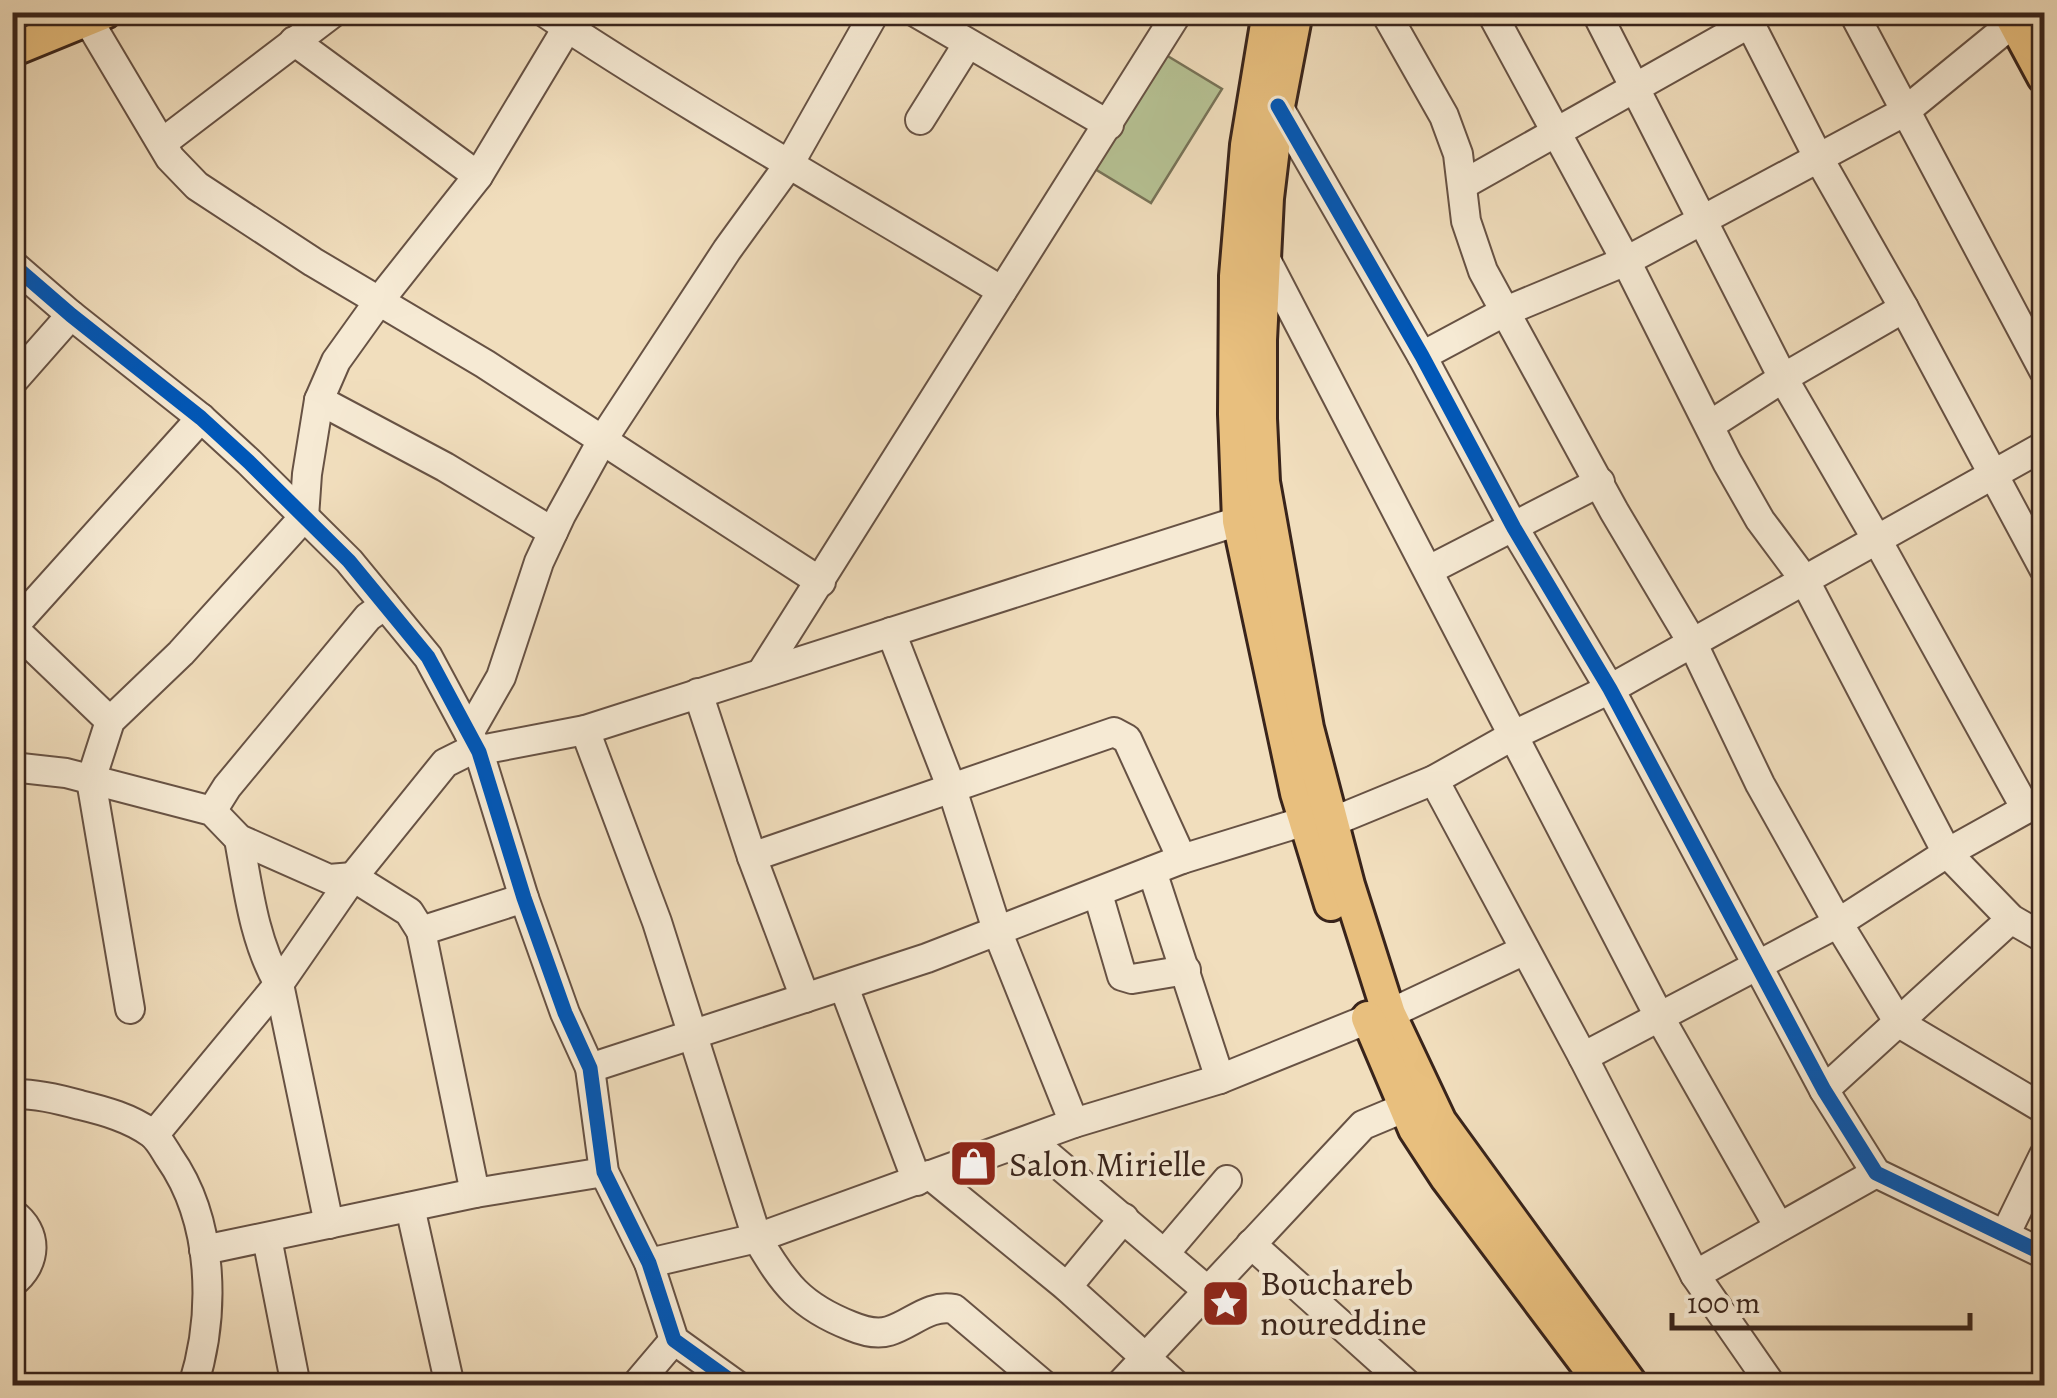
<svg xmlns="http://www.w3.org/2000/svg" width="2057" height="1398" viewBox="0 0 2057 1398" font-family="Alegreya,serif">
  <rect width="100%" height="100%" fill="#f1debd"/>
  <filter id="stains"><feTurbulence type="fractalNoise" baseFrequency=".002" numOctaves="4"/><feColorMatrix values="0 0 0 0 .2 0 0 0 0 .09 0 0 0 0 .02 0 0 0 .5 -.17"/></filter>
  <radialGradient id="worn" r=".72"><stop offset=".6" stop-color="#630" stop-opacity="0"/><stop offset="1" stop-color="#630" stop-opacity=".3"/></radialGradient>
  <path fill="#b6c294" stroke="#787358" stroke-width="2.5" d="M1166,55l56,34 -71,114 -56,-34z"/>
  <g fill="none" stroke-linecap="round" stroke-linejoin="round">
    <defs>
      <g id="minor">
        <path d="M544,12c149,99 305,186 458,279"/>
        <path d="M915,12l194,113"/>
        <path d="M1385,12l59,104 14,38 8,67 17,50 131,240 78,131 68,142 78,139 61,100 145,86"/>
        <path d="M1491,12l135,249 101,201 33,58 44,59 143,274 64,66 33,19"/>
        <path d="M1596,12l187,366 93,160 150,271"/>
        <path d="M1744,12l74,145 86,151 140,261"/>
        <path d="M1853,12l191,359"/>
        <path d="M88,20l82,138 27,28 116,76 172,102 336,218"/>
        <path d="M294,41l184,135"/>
        <path d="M1278,106l144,250 92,172 96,161 214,401 52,83 168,81"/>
        <path d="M920,120l47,-75"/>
        <path d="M162,143l172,-131"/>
        <path d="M1464,184l286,-161"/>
        <path d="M1263,254l397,764 119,209"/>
        <path d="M12,264l59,51 130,103 48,44 100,99 79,96 51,95 45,146 41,115 25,55 14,104 45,91 25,77 64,46"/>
        <path d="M1422,356l84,-45 120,-50 278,-149 110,-90 18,-10"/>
        <path d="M12,382l59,-67"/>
        <path d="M319,400l126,67 108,65"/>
        <path d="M1710,425l73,-47 121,-70"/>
        <path d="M1429,570l171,-88"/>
        <path d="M12,627l98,94"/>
        <path d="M13,627l188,-209"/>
        <path d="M891,632l61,157 46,144 76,190"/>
        <path d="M762,672l416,-660"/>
        <path d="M698,693l54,164 53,141"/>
        <path d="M585,730l72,192 100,316c27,46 43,68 94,88 12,5 25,9 38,5 23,-7 40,-27 65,-22l91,77"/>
        <path d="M469,733l32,-56 38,-115 22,-47 42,-76 124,-189 61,-84 87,-154"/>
        <path d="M12,767l54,6 146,38 27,28 90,40 24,-2 56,35 12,19 54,262"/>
        <path d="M1434,780l149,277 112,218 77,111"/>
        <path d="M212,811l15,-24 141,-170 17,-12"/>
        <path d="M1315,829l119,-49 80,-45 96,-46 434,-243"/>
        <path d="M239,839c9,49 15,102 40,145l50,240"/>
        <path d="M752,857l362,-125 13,7 55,120"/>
        <path d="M1152,871l68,208"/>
        <path d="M1098,894l24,82 10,3 54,-9"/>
        <path d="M421,931l103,-33"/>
        <path d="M844,987l73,194"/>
        <path d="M130,1009l-39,-229 19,-59 71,-68 123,-136 3,-43 12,-74 17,-39 43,-60 99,-125 89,-148"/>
        <path d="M1389,1014l136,-64"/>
        <path d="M1583,1057l255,-134 109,-70 97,-54"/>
        <path d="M590,1068l337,-110 255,-99 123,-38"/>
        <path d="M1824,1090l187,-171"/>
        <path d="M12,1094c22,-1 47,5 68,11 25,6 50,13 71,28 8,6 13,16 18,24 45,64 47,156 24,229"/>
        <path d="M154,1135l125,-151 74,-107 92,-114 20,-10 120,-23 654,-209"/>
        <path d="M1030,1140l178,151"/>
        <path d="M930,1175l137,112 110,99"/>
        <path d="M410,1207l40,179"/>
        <path d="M12,1213c27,19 25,51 0,70"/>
        <path d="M2005,1235l39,-80"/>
        <path d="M267,1238l29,148"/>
        <path d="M1251,1244l158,142"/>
        <path d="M204,1250l271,-57 129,-21"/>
        <path d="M1165,1253l62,-73"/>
        <path d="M649,1263l108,-25 317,-115 146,-44 148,-60"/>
        <path d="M1695,1275l181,-102"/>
        <path d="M1067,1287l57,-69"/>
        <path d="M635,1386l39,-46"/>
        <path d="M1119,1386l244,-261 43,-18"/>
      </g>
      <g id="major">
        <path d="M1269,12l-22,133 -11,131 -1,138 4,107 58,272 34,111"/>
        <path d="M1296,12l-18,94 -11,92 -7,142v79l3,63 44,246 41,157 41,129 51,108 192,264"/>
        <path d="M2009,12l35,65"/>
        <path d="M12,50l93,-38"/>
        <path d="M1368,1018l47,111 32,49 151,201"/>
      </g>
    </defs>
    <use href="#minor" stroke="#675244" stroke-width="32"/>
    <use href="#major" stroke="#39241b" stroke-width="38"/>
    <use href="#minor" stroke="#f6ead4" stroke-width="28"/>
    <use href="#major" stroke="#e8bf7e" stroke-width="32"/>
    <defs>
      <g id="cycleway">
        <path d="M1278,106l144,250 92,172 96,161 214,401 52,83 168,81"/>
        <path d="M12,264l59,51 130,103 48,44 100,99 79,96 51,95 45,146 41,115 25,55 14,104 45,91 25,77 64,46"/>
      </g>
    </defs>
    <use href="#cycleway" stroke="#f6ead4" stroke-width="21"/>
    <use href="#cycleway" stroke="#0057b8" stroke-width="15"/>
  </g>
  <defs>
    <symbol id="shop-square" viewBox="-11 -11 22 22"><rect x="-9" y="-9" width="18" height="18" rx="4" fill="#8f2418" stroke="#f6ead4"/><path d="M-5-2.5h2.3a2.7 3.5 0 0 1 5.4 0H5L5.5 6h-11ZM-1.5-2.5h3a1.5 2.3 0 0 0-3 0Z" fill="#fff"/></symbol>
    <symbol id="sight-square" viewBox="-11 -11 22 22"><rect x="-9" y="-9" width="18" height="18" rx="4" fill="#8f2418" stroke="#f6ead4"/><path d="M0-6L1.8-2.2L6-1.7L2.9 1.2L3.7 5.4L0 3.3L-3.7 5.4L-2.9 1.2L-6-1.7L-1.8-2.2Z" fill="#fff"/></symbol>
  </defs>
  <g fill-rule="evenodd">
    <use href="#shop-square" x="946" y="1136" width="55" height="55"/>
    <use href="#sight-square" x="1198" y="1276" width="55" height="55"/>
  </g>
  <g text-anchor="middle" stroke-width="8" stroke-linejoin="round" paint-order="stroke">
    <g font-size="35" fill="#39241b" stroke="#f6ead4" text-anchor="start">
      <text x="1009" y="1176">Salon Mirielle</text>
      <text x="1260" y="1295">Bouchareb<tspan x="1260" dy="40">noureddine</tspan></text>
    </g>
  </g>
  <rect width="2057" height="1398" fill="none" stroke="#f1debd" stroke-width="50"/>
  <rect x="15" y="15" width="2027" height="1368" fill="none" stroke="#39241b" stroke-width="5"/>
  <rect x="25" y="25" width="2007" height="1348" fill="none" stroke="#39241b" stroke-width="2.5"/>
  <path d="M1672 1313v15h298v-15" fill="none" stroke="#39241b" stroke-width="5"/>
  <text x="1687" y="1313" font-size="30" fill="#39241b" stroke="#f6ead4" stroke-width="8" paint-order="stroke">100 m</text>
  <rect width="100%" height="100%" filter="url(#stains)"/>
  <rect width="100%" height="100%" fill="url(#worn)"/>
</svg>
